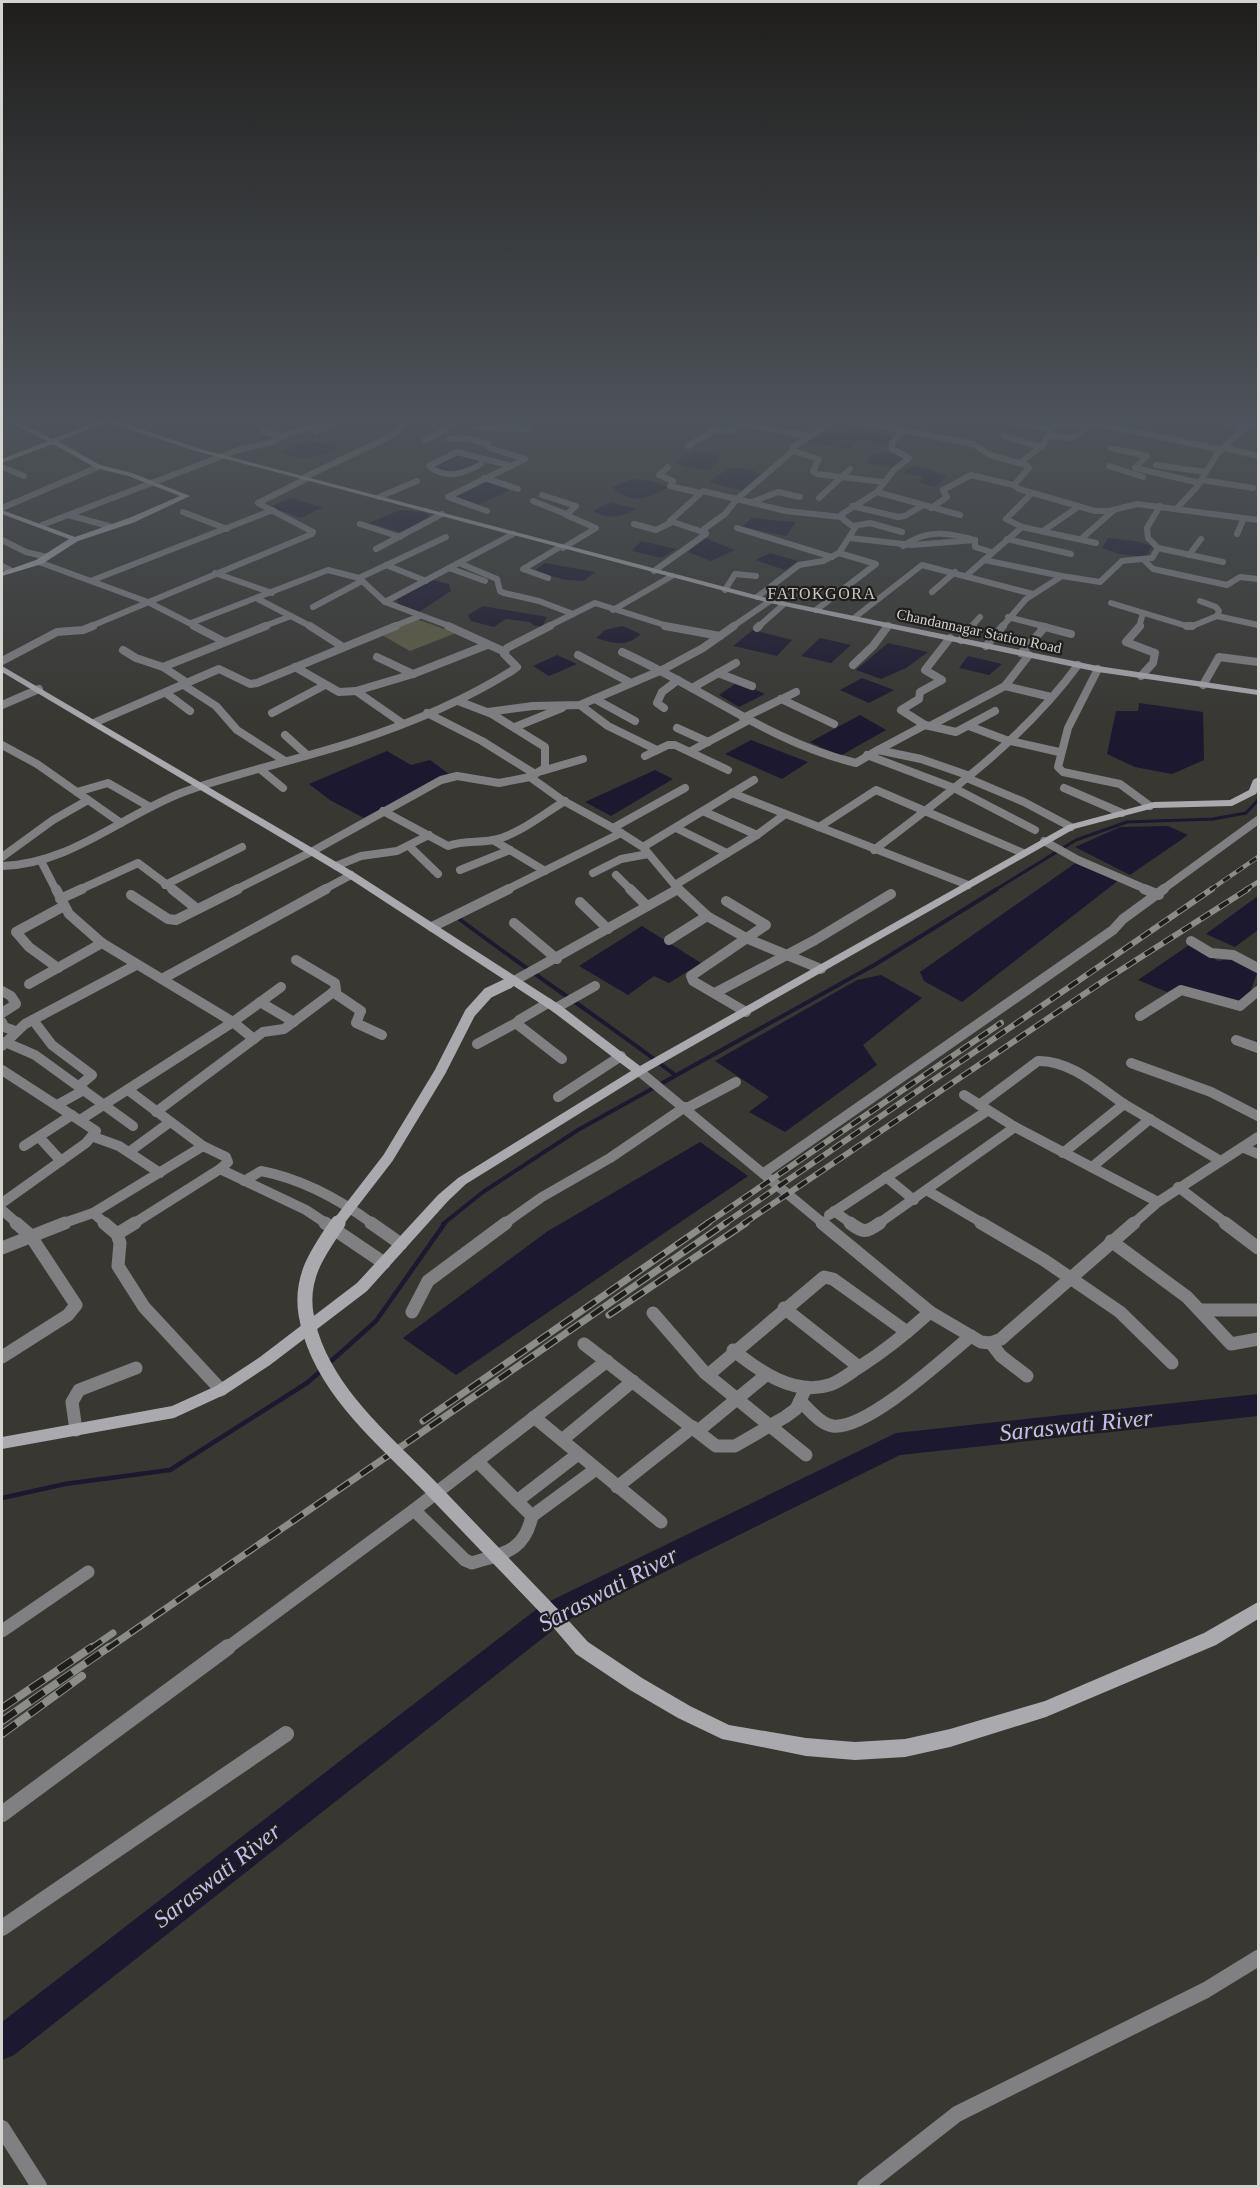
<svg xmlns="http://www.w3.org/2000/svg" width="1260" height="2188" viewBox="0 0 1260 2188" font-family="'Times New Roman',serif">
  <rect width="100%" height="100%" fill="#383732"/>
  <path fill="#5f5d44" d="M416,619l40,14 -46,18 -30,-17z"/>
  <g fill="#1c182f">
    <path d="M849,428l45,9 -8,7 -27,-4 -11,9 -40,-7 2,-4 11,-6 18,3z"/>
    <path d="M307,441l27,4 2,5c-18,8 -30,10 -49,6l-4,-5z"/>
    <path d="M699,451l13,3 8,5 -11,11 -22,-2 -12,-5 9,-7z"/>
    <path d="M886,452l21,4 -14,12 -27,-5 3,-7z"/>
    <path d="M450,454l33,7 -23,14 -31,-7z"/>
    <path d="M915,466l19,4 1,3 12,3 -11,11 -17,-4 4,-7 -19,-2 2,-5z"/>
    <path d="M729,468h15l23,7 -24,16 -34,-9z"/>
    <path d="M633,479l17,2 18,6c-23,12 -34,19 -56,0z"/>
    <path d="M484,481l28,8 -34,16 -30,-9z"/>
    <path d="M290,498l33,9 -22,11 -31,-11z"/>
    <path d="M611,502l25,7c-14,8 -29,11 -43,2z"/>
    <path d="M400,510l23,2 9,6 -29,15 -34,-10z"/>
    <path d="M752,518l44,4 -10,14 -44,-9z"/>
    <path d="M705,538l30,12 -24,11 -23,-9z"/>
    <path d="M1108,538l28,3 16,5 -6,11 -27,-3 -17,-6z"/>
    <path d="M641,541l35,8 -14,9 -30,-7z"/>
    <path d="M770,553l28,8 -13,9 -30,-10z"/>
    <path d="M545,563l50,9 -11,9 -18,-1 -32,-9z"/>
    <path d="M433,580l16,4 2,7 -32,21 -21,-7 -1,-6z"/>
    <path d="M483,606l64,11 -5,10 -9,-2 -3,-3 -24,-3 -12,8 -23,-6 -3,-6z"/>
    <path d="M622,626l19,8c-15,14 -28,9 -45,4l9,-8z"/>
    <path d="M753,630l39,10 -15,16 -44,-10z"/>
    <path d="M820,638l31,7 -20,18 -30,-7z"/>
    <path d="M888,643l40,9 -22,16 -25,11 -25,-9z"/>
    <path d="M557,655l20,9 -28,12 -16,-10z"/>
    <path d="M968,656l34,8 -13,11 -30,-7z"/>
    <path d="M862,678l32,12 -25,13 -29,-13z"/>
    <path d="M738,682l27,12 -26,13 -20,-12z"/>
    <path d="M1139,703l64,9 1,48 -32,14 -37,-7 -28,-13 9,-43h22z"/>
    <path d="M860,715l26,15 -46,26 -30,-14z"/>
    <path d="M751,740l57,22 -26,17 -57,-25z"/>
    <path d="M387,751l24,14 19,-5 19,14 -85,44 -34,-18 -21,-16z"/>
    <path d="M655,770l18,9 -62,37 -26,-14z"/>
    <path d="M1168,826l20,9 -58,40 -55,-28 45,-20z"/>
    <path d="M1077,862l42,18 -157,122 -38,-21 -4,-9z"/>
    <path d="M1258,896v34l-23,17 -29,-13z"/>
    <path d="M642,926l59,37 -32,20 -15,-7 -26,19 -49,-29z"/>
    <path d="M1192,943l26,18 17,-3 23,12 -8,23 -11,11 -59,-18 -13,6 -29,-12z"/>
    <path d="M881,975l41,23 -59,47 14,20 -92,67 -36,-20 20,-15 -54,-36 142,-81z"/>
    <path d="M700,1142l48,34 -292,199 -53,-37 145,-107z"/>
  </g>
  <g fill="none" stroke-linecap="round" stroke-linejoin="round">
    <path stroke="#1c182f" stroke-width="3" d="M995,890l81,-50 51,-18 86,-3 33,-6 12,-13"/>
    <g stroke="#1c182f" stroke-width="4">
      <path d="M458,918c71,54 146,102 217,157"/>
      <path d="M443,1224l40,-32 95,-62 298,-166 121,-75"/>
    </g>
    <g stroke="#1c182f" stroke-width="4.5">
      <path d="M328,1364l48,-43 69,-98"/>
      <path d="M2,1498l63,-14 105,-14 137,-87 16,-14"/>
    </g>
    <path fill="#1c182f" fill-rule="evenodd" d="M1258,1394v22l-358,39 -338,168 -548,432 -12,5v-38l540,-417 354,-172z"/>
    <g stroke="#808083" stroke-width="6">
      <path d="M300,420l31,5"/>
      <path d="M495,420l20,5"/>
      <path d="M837,420l-44,27v4l26,8 -6,12 4,3 66,8"/>
      <path d="M851,420l122,24 17,11 36,10 3,3 -15,17 5,4 76,22h14l28,-7 121,16"/>
      <path d="M1001,420l50,9"/>
      <path d="M1215,420l32,7"/>
      <path d="M1055,423l58,4 109,23"/>
      <path d="M744,424l65,12"/>
      <path d="M475,428l55,1"/>
      <path d="M316,432l26,-12"/>
      <path d="M1004,436l37,11"/>
      <path d="M1049,436l23,2 15,-10"/>
      <path d="M281,437l37,-13"/>
      <path d="M449,439l15,-1 24,6 2,4 35,11 -77,38 39,14"/>
      <path d="M425,440l38,-20"/>
      <path d="M688,446l26,-16 18,1 17,-11"/>
      <path d="M1111,448l36,8 -12,12 65,15"/>
      <path d="M1225,448l33,8"/>
      <path d="M1020,463l23,-18 14,-25"/>
      <path d="M481,464c-18,10 -35,16 -52,2l28,-14 55,14"/>
      <path d="M1156,465l50,7"/>
      <path d="M1109,466l34,11"/>
      <path d="M2,467l22,9"/>
      <path d="M668,467l-9,8 14,6 -3,5 30,7"/>
      <path d="M305,477l84,-40 22,-17"/>
      <path d="M484,478l34,11"/>
      <path d="M1202,480l51,8"/>
      <path d="M877,492l83,23"/>
      <path d="M542,495l34,11 -10,9 30,13 -33,20"/>
      <path d="M379,497l38,-16"/>
      <path d="M819,498l31,-29"/>
      <path d="M533,501l33,13"/>
      <path d="M752,502l26,-10 22,5"/>
      <path d="M852,506l46,11 7,-1 18,-11"/>
      <path d="M2,508l96,-41"/>
      <path d="M931,508l16,-11 -4,-7 28,-15 43,10"/>
      <path d="M1177,508l20,-21 20,-33 36,-34"/>
      <path d="M183,512l44,17"/>
      <path d="M360,524l40,13"/>
      <path d="M634,524l22,6 16,-8"/>
      <path d="M42,525l26,-10"/>
      <path d="M109,526l-41,-11 170,-65 34,-8 10,-6 -19,-5"/>
      <path d="M853,526l17,-3 32,9"/>
      <path d="M1022,527l-16,-8 25,-25"/>
      <path d="M737,528l95,29"/>
      <path d="M1043,531l35,-24"/>
      <path d="M706,533l-36,-12 33,-30 83,20 55,6"/>
      <path d="M1237,534l7,-16"/>
      <path d="M850,538l62,7 63,-5"/>
      <path d="M1007,539l64,15"/>
      <path d="M1081,539l33,-29"/>
      <path d="M2,540l24,12 21,5"/>
      <path d="M903,546c25,-18 44,-13 72,-6v7l16,5"/>
      <path d="M1158,548l65,14"/>
      <path d="M376,549l66,-35"/>
      <path d="M1189,555l12,-16"/>
      <path d="M984,560l78,16"/>
      <path d="M1145,561l8,8 74,16 13,-8 18,2"/>
      <path d="M39,562l109,40 49,25"/>
      <path d="M459,563l38,16 3,12 4,2 35,8 34,13"/>
      <path d="M386,565l40,16"/>
      <path d="M2,566l8,4"/>
      <path d="M449,568l36,13"/>
      <path d="M654,571l52,-37 -2,-5 21,-15 12,-15 56,-48"/>
      <path d="M215,573l57,20"/>
      <path d="M967,575l55,-48 74,16"/>
      <path d="M548,578l-25,-9 37,-22"/>
      <path d="M93,580l180,-70"/>
      <path d="M725,590l10,-16 21,2"/>
      <path d="M932,592l23,-20"/>
      <path d="M757,597l42,-32 24,-4 16,-8 16,-25 -12,-9 -1,-5 35,-22 17,-22 15,-12 -17,-9v-6l11,-12"/>
      <path d="M258,599l54,28"/>
      <path d="M1200,601l16,6 3,4 -2,5"/>
      <path d="M385,602l-26,-24 87,-41"/>
      <path d="M1111,603l79,24 27,-11 41,9"/>
      <path d="M313,607l49,-26"/>
      <path d="M613,610l59,-34"/>
      <path d="M816,610l60,-46 -37,-11"/>
      <path d="M1008,617l39,10"/>
      <path d="M854,618l68,-53 111,29"/>
      <path d="M191,623l137,-53 31,8"/>
      <path d="M89,627l223,-93 1,-2 -55,-29 50,-25"/>
      <path d="M262,627l29,-11"/>
      <path d="M392,627l28,-11"/>
      <path d="M452,627l-67,-25 128,-68"/>
      <path d="M547,627l48,-24 76,24"/>
      <path d="M732,627l38,-26"/>
      <path d="M758,627l26,-23"/>
      <path d="M971,627l9,-10"/>
      <path d="M1002,627l24,-28 36,-23 38,6 22,-21 30,-3 6,-10 -10,-10 -1,-10 13,-22"/>
      <path d="M1139,627l4,-14"/>
    </g>
    <g stroke="#808083" stroke-width="8">
      <path d="M194,626l29,15"/>
      <path d="M310,626l33,21"/>
      <path d="M448,626l55,25"/>
      <path d="M665,626l55,10"/>
      <path d="M1041,626l30,8"/>
      <path d="M1140,626l-14,16 29,11 -2,10 -12,13"/>
      <path d="M1187,626h5"/>
      <path d="M757,628l2,-2"/>
      <path d="M961,640l12,-14"/>
      <path d="M986,646l17,-20"/>
      <path d="M123,650l13,8 27,9"/>
      <path d="M622,652c79,35 149,91 234,111l22,-13 43,9 49,17"/>
      <path d="M1021,653l24,-26"/>
      <path d="M578,655l53,28"/>
      <path d="M377,657l36,17"/>
      <path d="M2,661l55,-29 26,-2 10,-4"/>
      <path d="M853,665l20,-19 15,-20"/>
      <path d="M295,667l44,25 17,-1"/>
      <path d="M1098,669l-30,59 -10,39 5,5 57,12 30,22"/>
      <path d="M718,673l34,13"/>
      <path d="M186,682l-23,-15 103,-41"/>
      <path d="M182,684l34,22 21,24 48,31"/>
      <path d="M1203,685l16,-28 39,5"/>
      <path d="M1005,686l24,-31"/>
      <path d="M692,688l44,-25"/>
      <path d="M166,693l24,18"/>
      <path d="M595,699l40,22"/>
      <path d="M781,699l53,25"/>
      <path d="M458,701l34,13 53,33v21l-15,9 32,23 51,28"/>
      <path d="M2,705l37,-16"/>
      <path d="M580,705l28,21 49,24"/>
      <path d="M664,708l-7,-5 5,-11 16,-12"/>
      <path d="M488,712l45,-6 47,-1 82,-35 41,-22 31,-22"/>
      <path d="M272,713l53,-28"/>
      <path d="M427,713l55,28 53,33"/>
      <path d="M743,718l53,-26"/>
      <path d="M96,722l123,-53 31,15 7,-1 139,-57"/>
      <path d="M402,723l-46,-32 57,-17 74,-29"/>
      <path d="M925,725l-24,-15 18,-11 1,-7 22,-12 -17,-10 25,-32"/>
      <path d="M930,726l75,-40 46,11"/>
      <path d="M969,726l37,14 53,12"/>
      <path d="M515,727l47,-19"/>
      <path d="M677,728l31,14"/>
      <path d="M285,735l22,20"/>
      <path d="M2,745l35,19 84,59"/>
      <path d="M878,750l47,-25 31,7 39,-21"/>
      <path d="M691,751l56,-30"/>
      <path d="M867,755l87,33 81,42"/>
      <path d="M645,756l23,-11h7l53,25"/>
      <path d="M260,769l23,19"/>
      <path d="M542,771l41,-12"/>
      <path d="M967,778l57,24 47,25"/>
      <path d="M1064,788l58,25"/>
      <path d="M77,792l31,-9 42,24"/>
      <path d="M732,793l236,92"/>
      <path d="M383,811l65,35c16,-6 31,-3 46,-6 26,-6 49,-26 71,-39"/>
      <path d="M705,812l52,23"/>
      <path d="M819,827l57,-37 147,63"/>
      <path d="M676,828l51,25"/>
      <path d="M493,840l52,31"/>
      <path d="M1044,841l34,19 70,30"/>
      <path d="M409,846l29,28"/>
      <path d="M643,847l111,-67"/>
      <path d="M874,850c72,-55 150,-111 204,-185"/>
      <path d="M2,857l51,-37 35,-20"/>
      <path d="M41,861l15,29"/>
      <path d="M2,866c68,-2 118,-49 179,-73 57,-21 117,-33 175,-52 52,-17 111,-42 157,-71l4,-3 -13,-13 3,-6 43,-22"/>
      <path d="M336,866l25,-10 36,-5 32,-16"/>
      <path d="M460,870l50,-20"/>
      <path d="M593,873l28,-14 27,-5"/>
      <path d="M616,875l15,15"/>
      <path d="M165,885l77,-38"/>
      <path d="M675,885l82,-50 27,-20"/>
      <path d="M79,890l59,-27 36,27"/>
      <path d="M235,890l78,-39 128,-71 16,-4 42,7 31,-6"/>
      <path d="M323,890l28,-15"/>
      <path d="M506,890l115,-57"/>
      <path d="M676,890l2,-1"/>
      <path d="M679,890l-36,-43 -30,-19 72,-40"/>
      <path d="M1162,890l96,-70"/>
    </g>
    <g stroke="#808083" stroke-width="10">
      <path d="M56,889l13,25 33,29 131,79 21,17"/>
      <path d="M172,889l25,20"/>
      <path d="M630,889l17,17"/>
      <path d="M678,889l29,27 41,23 73,30"/>
      <path d="M1144,889l15,6"/>
      <path d="M131,895l37,24 8,1 62,-31"/>
      <path d="M60,899l22,-10"/>
      <path d="M726,901l40,24 -75,51 2,5 53,31"/>
      <path d="M580,902l28,27"/>
      <path d="M514,923l43,36"/>
      <path d="M432,927l77,-38"/>
      <path d="M669,940l38,-24"/>
      <path d="M1191,941l20,12 22,2 25,13"/>
      <path d="M58,968l-29,-21 -13,-15 48,-26"/>
      <path d="M162,979l164,-90"/>
      <path d="M514,981l164,-92"/>
      <path d="M29,984l73,-41"/>
      <path d="M2,991l9,5 5,8 -14,9"/>
      <path d="M333,992l28,19 -5,12 26,12"/>
      <path d="M715,993l100,-53 76,-46"/>
      <path d="M260,1002l34,20"/>
      <path d="M548,1003l-29,17 -2,4 45,35"/>
      <path d="M556,1008l39,-22"/>
      <path d="M1140,1016l41,-26 59,16 18,-15"/>
      <path d="M33,1020l19,25 40,30 -13,11"/>
      <path d="M2,1022l2,5 11,4"/>
      <path d="M1236,1040l22,8"/>
      <path d="M5,1042l30,13 98,71"/>
      <path d="M477,1044l41,-22"/>
      <path d="M2,1046l23,-22 111,-59"/>
      <path d="M1131,1063l80,29 47,24"/>
      <path d="M2,1070l94,61 -10,12 -84,60"/>
      <path d="M639,1071l185,153"/>
      <path d="M128,1090l75,56 23,11 2,5 -8,7 86,41 21,14"/>
      <path d="M964,1095l51,32"/>
      <path d="M558,1097l63,-41"/>
      <path d="M1124,1104l95,56"/>
      <path d="M57,1105l27,-15"/>
      <path d="M979,1105l59,-44c32,-1 61,26 86,43l-61,49"/>
      <path d="M687,1108l49,-26"/>
      <path d="M156,1112l107,-80 21,-3 52,-39 -1,-7 -39,-23"/>
      <path d="M80,1120l153,-98 48,-35"/>
      <path d="M39,1137l22,24"/>
      <path d="M94,1137l25,9 41,27"/>
      <path d="M24,1146l48,-31"/>
      <path d="M1244,1148l14,6"/>
      <path d="M129,1152l41,-30"/>
      <path d="M1092,1167l58,-48"/>
      <path d="M764,1173l349,-243 10,-11 41,-30"/>
      <path d="M886,1177l28,23"/>
      <path d="M244,1181l17,-10c42,8 78,28 112,53"/>
      <path d="M1178,1187l49,37"/>
      <path d="M928,1191l56,33"/>
      <path d="M2,1210l16,14"/>
      <path d="M834,1211l18,13"/>
      <path d="M93,1213l13,11"/>
      <path d="M829,1215l158,-104"/>
      <path d="M61,1224l32,-11 110,-67"/>
      <path d="M133,1224l87,-55"/>
      <path d="M504,1224l38,-27 68,-39 75,-51"/>
      <path d="M878,1224l137,-97 143,75"/>
      <path d="M1133,1224l25,-22 100,-65"/>
    </g>
    <g stroke="#808083" stroke-width="13">
      <path d="M104,1223l13,11 3,9 -2,23 26,41 77,83"/>
      <path d="M325,1223l59,40"/>
      <path d="M371,1223l30,21"/>
      <path d="M822,1223l108,89 51,30 10,1 10,-4 133,-116"/>
      <path d="M850,1223c13,10 16,10 30,0"/>
      <path d="M981,1223l63,37 76,52 52,51"/>
      <path d="M1225,1223l33,25"/>
      <path d="M117,1234l18,-11"/>
      <path d="M1111,1241l76,56 44,47 27,-5"/>
      <path d="M2,1248l63,-25"/>
      <path d="M784,1308l75,59"/>
      <path d="M1201,1310h57"/>
      <path d="M412,1312l16,-31 78,-58"/>
      <path d="M653,1313l52,60 101,82"/>
      <path d="M991,1343l10,13 26,20"/>
      <path d="M584,1344l132,102h19l50,-29 11,-8 10,-21"/>
      <path d="M733,1350c26,21 61,46 96,35 11,-3 22,-13 32,-19 25,-16 47,-34 69,-54"/>
      <path d="M2,1357l66,-42 8,-10 -46,-70 -14,-12"/>
      <path d="M708,1375l116,-98 9,2 74,53"/>
      <path d="M800,1401c9,8 20,23 33,25 34,4 111,-68 138,-90"/>
      <path d="M534,1417l127,105"/>
      <path d="M76,1430l-4,-28 7,-12 57,-22"/>
      <path d="M698,1431l68,-56"/>
      <path d="M562,1440l71,-59"/>
      <path d="M477,1461l55,55"/>
      <path d="M617,1487l76,-60"/>
      <path d="M517,1501l61,-47"/>
      <path d="M414,1510l51,50 7,3c32,-10 52,-11 60,-47l64,-47"/>
      <path d="M2,1631l86,-59"/>
      <path d="M226,1649l188,-139 193,-149"/>
    </g>
    <g stroke="#808083" stroke-width="16">
      <path d="M2,1814l226,-167"/>
      <path d="M2,1928l284,-194"/>
      <path d="M2,2128l37,58"/>
      <path d="M865,2186l92,-72 249,-124 52,-32"/>
    </g>
    <g fill="#aaa9ae" fill-rule="evenodd">
      <path d="M4,420h8l41,19 48,-19h13l86,29 571,150 327,67 160,24v5l-160,-23 -328,-69 -574,-152 -89,-29 -49,19 42,24 32,8 58,23 -55,26 -57,19 -36,23 -40,12v-4l34,-12 33,-21 -67,-25v-4l73,27 54,-19 51,-22 -52,-20 -32,-8 -43,-24 -51,19v-4l46,-18z"/>
      <path d="M2,666l353,207 205,132 80,61 428,-241 86,-23 76,-2 19,-10 4,-10 5,-3v13l-2,4 -24,12 -78,2 -80,21 -431,245 -177,110 -18,17 -81,90 -97,74 -44,29 -52,24 -172,31v-12l170,-31 44,-20 44,-29 97,-74 81,-88 20,-17 173,-107 -79,-60 -205,-134 -345,-205z"/>
      <path d="M1258,1602v17l-42,26 -170,72 -96,30 -45,10 -50,3 -49,-4 -84,-17 -44,-21 -48,-28 -54,-36 -30,-35 -2,-5 2,-5 6,-3 6,3 30,33 54,36 48,28 39,19 77,13 49,4 50,-3 45,-10 95,-28 159,-68z"/>
    </g>
    <defs>
      <g id="rail-far3">
        <path d="M1210,890l48,-33"/>
        <path d="M1245,890l13,-8"/>
      </g>
      <g id="rail-far2">
        <path d="M706,1224l295,-201"/>
        <path d="M724,1224l488,-335"/>
        <path d="M743,1224l362,-244 143,-91"/>
      </g>
      <g id="rail-far1">
        <path d="M609,1315l137,-92"/>
        <path d="M423,1421l285,-198"/>
        <path d="M90,1649l23,-16"/>
        <path d="M107,1649l619,-426"/>
      </g>
      <g id="rail">
        <path d="M2,1708l90,-61"/>
        <path d="M2,1721l107,-74"/>
        <path d="M2,1734l80,-58"/>
      </g>
    </defs>
    <use href="#rail-far3" stroke="#8c8c88" stroke-width="4.5"/>
    <use href="#rail-far2" stroke="#8c8c88" stroke-width="6"/>
    <use href="#rail-far1" stroke="#8c8c88" stroke-width="7"/>
    <use href="#rail" stroke="#8c8c88" stroke-width="8"/>
    <use href="#rail-far3" stroke="#1f1e1c" stroke-width="3" stroke-dasharray="8" stroke-linecap="butt"/>
    <use href="#rail-far2" stroke="#1f1e1c" stroke-width="4" stroke-dasharray="11" stroke-linecap="butt"/>
    <use href="#rail-far1" stroke="#1f1e1c" stroke-width="4.5" stroke-dasharray="14" stroke-linecap="butt"/>
    <use href="#rail" stroke="#1f1e1c" stroke-width="6" stroke-dasharray="17" stroke-linecap="butt"/>
    <path stroke="#aaa9ae" stroke-width="11" d="M337,1224l51,-66 52,-86 30,-59 18,-20 21,-10"/>
    <path stroke="#aaa9ae" stroke-width="15" d="M338,1223c-20,29 -38,54 -32,91 12,74 80,127 129,178 39,41 78,81 117,122"/>
  </g>
  <linearGradient id="sky" x2="0" y2="1"><stop stop-color="#1f1e1c"/><stop offset="0.58" stop-color="#4d535a"/><stop offset="1" stop-color="#4d535a" stop-opacity="0"/></linearGradient>
  <rect width="1260" height="726" fill="url(#sky)"/>
  <g text-anchor="middle" stroke-width="4.5" stroke-linejoin="round" paint-order="stroke">
    <g font-size="15" fill="#d3d3d0" stroke="#1f1e1c">
      <text transform="translate(979 631) rotate(12)" y="5">Chandannagar Station Road</text>
    </g>
    <g font-size="16" letter-spacing="1.5" fill="#cbcbc4" stroke="#1f1e1c">
      <text x="822" y="599">FATOKGORA</text>
    </g>
    <g font-size="24" font-style="italic" fill="#c5bef2" stroke="#1f1e1c">
      <text transform="translate(1076 1425) rotate(-6)" y="8">Saraswati River</text>
      <text transform="translate(608 1589) rotate(-28)" y="8">Saraswati River</text>
      <text transform="translate(217 1875) rotate(-38)" y="8">Saraswati River</text>
    </g>
  </g>
  <rect width="1260" height="2188" fill="none" stroke="#d3d3d0" stroke-width="6"/>
</svg>
